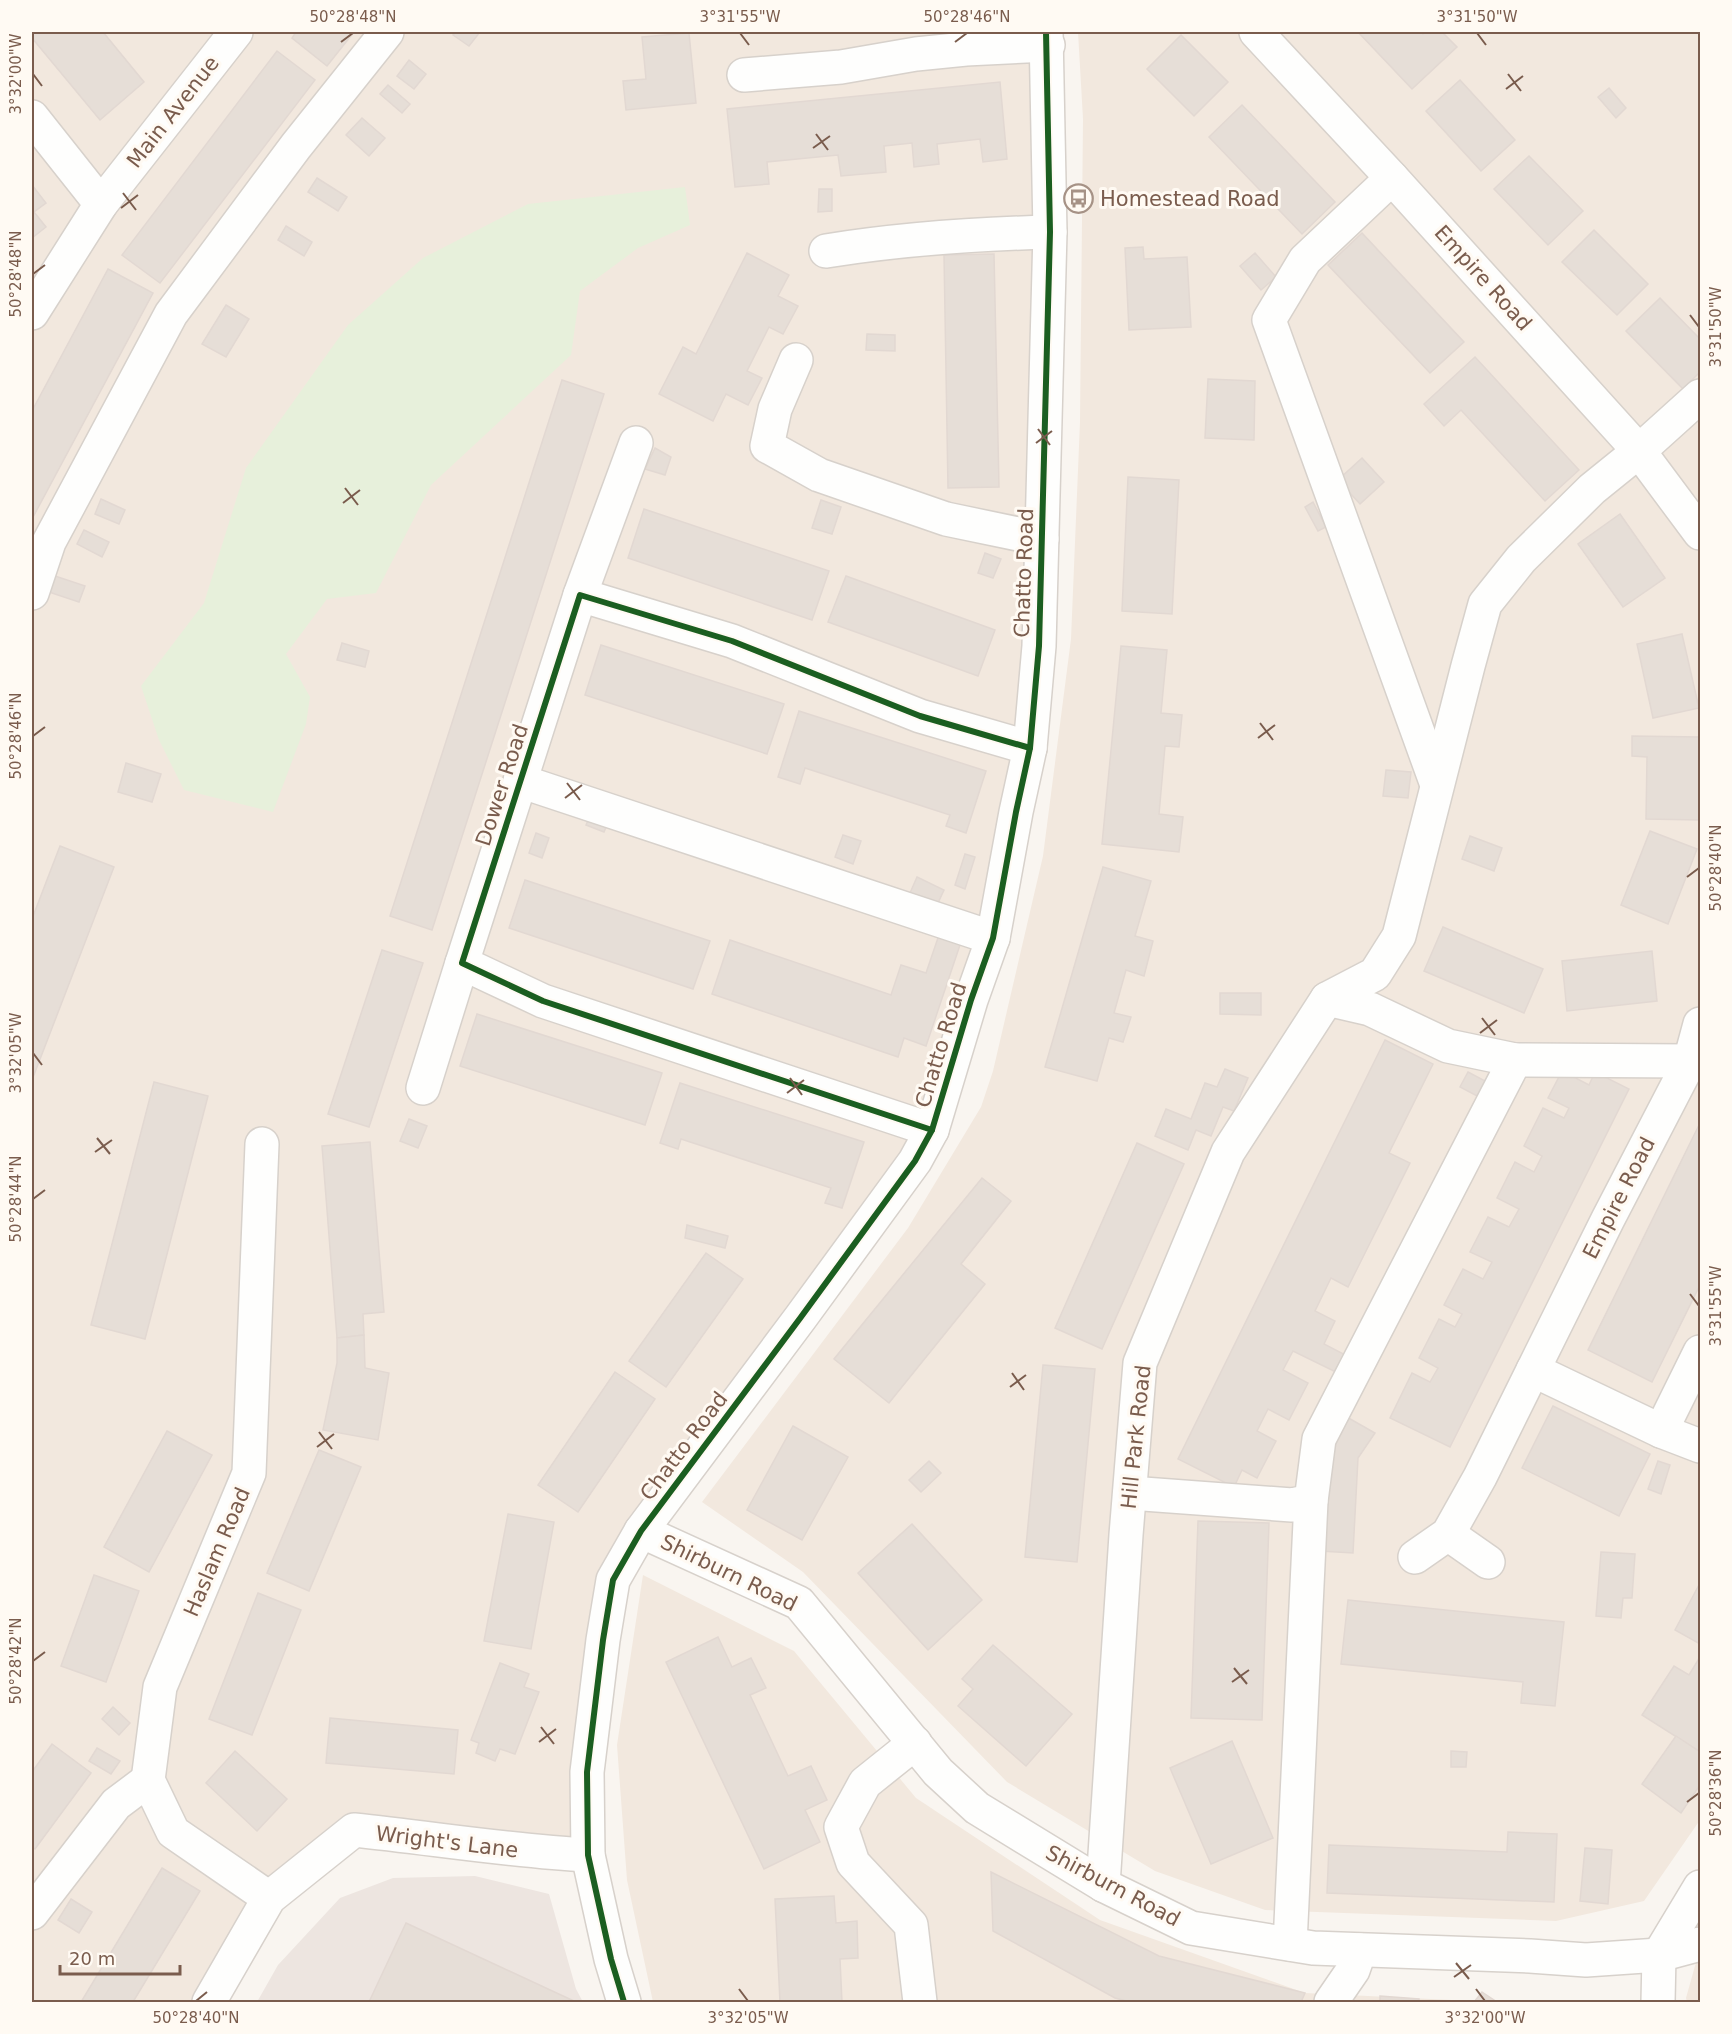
<svg xmlns="http://www.w3.org/2000/svg" width="1732" height="2034" viewBox="0 0 1732 2034" font-family="'DejaVu Sans',sans-serif">
  <rect width="100%" height="100%" fill="#f9f5f0"/>
  <g fill="#f2e8de">
    <path d="M32,32h1014l-16,716 -98,382 -319,450 -25,275 -234,-24 -85,67 -60,104h-177z"/>
    <path d="M1078,32h622v1788l-56,81 -88,20 -291,-11 -110,-39 -148,-89 -204,-210 -101,-70 206,-274 73,-121 12,-36 50,-215 28,-217 9,-217 3,-303z"/>
    <path d="M643,1575l151,76 122,147 184,122 205,73 189,9h-841l-26,-122 -10,-135z"/>
    <path d="M1700,1948v54h-13l-1,-4z"/>
  </g>
  <path fill="#ede5e0" d="M475,1876l74,18 27,95 7,13h-326l21,-37 62,-67 53,-20z"/>
  <path fill="#e7f0db" d="M685,187l5,38 -52,23 -58,43 -9,64 -140,130 -55,108 -49,6 -41,55 24,43 -4,27 -33,88 -89,-22 -25,-50 -18,-54 63,-83 42,-135 102,-143 75,-67 105,-54z"/>
  <g fill="#e6ded7" stroke="#e2d8d2" stroke-width="1.5">
    <path d="M32,32h71l41,50 -44,38 -68,-82z"/>
    <path d="M296,32h58l-27,34 -35,-28z"/>
    <path d="M456,32h24l-11,14 -16,-11z"/>
    <path d="M1358,32h63l2,2 3,-2h16l15,15 -45,42z"/>
    <path d="M689,33l7,70 -70,7 -3,-29 23,-2 -4,-42z"/>
    <path d="M1181,35l47,47 -34,34 -47,-47z"/>
    <path d="M277,51l38,29 -155,203 -38,-28z"/>
    <path d="M409,60l17,14 -12,15 -17,-13z"/>
    <path d="M1460,80l55,60 -34,31 -55,-60z"/>
    <path d="M1000,82l7,77 -24,3 -3,-23 -43,5 2,20 -25,3 -2,-24 -28,3 2,26 -45,4 -3,-21 -71,7 2,22 -34,3 -8,-78z"/>
    <path d="M388,85l22,19 -8,9 -22,-19z"/>
    <path d="M1609,88l17,20 -10,10 -18,-21z"/>
    <path d="M1242,105l93,97 -33,32 -93,-97z"/>
    <path d="M362,118l23,20 -16,18 -23,-21z"/>
    <path d="M1529,156l54,55 -35,34 -54,-56z"/>
    <path d="M317,178l30,19 -9,14 -30,-19z"/>
    <path d="M32,185l14,18 -12,9 12,15 -14,11z"/>
    <path d="M819,189h13v22l-14,1z"/>
    <path d="M286,226l26,16 -8,14 -26,-16z"/>
    <path d="M1594,230l54,54 -31,31 -55,-53z"/>
    <path d="M1362,233l102,109 -34,31 -102,-108z"/>
    <path d="M1143,247l1,12 43,-2 4,70 -62,3 -4,-82z"/>
    <path d="M747,253l42,22 -11,21 20,10 -15,28 -14,-7 -22,44 15,7 -14,27 -22,-11 -13,27 -54,-27 24,-47 13,7z"/>
    <path d="M1255,253l21,24 -15,13 -21,-24z"/>
    <path d="M994,254l5,233 -51,1 -4,-233z"/>
    <path d="M108,269l45,24 -121,226v-108z"/>
    <path d="M1660,298l40,41v33l-17,17 -57,-58z"/>
    <path d="M226,305l23,14 -23,38 -24,-13z"/>
    <path d="M867,334l28,1v16l-29,-1z"/>
    <path d="M1475,357l104,113 -34,31 -84,-91 -17,16 -20,-22z"/>
    <path d="M1208,379l47,2 -1,59 -49,-2z"/>
    <path d="M562,380l42,14 -172,536 -42,-14z"/>
    <path d="M655,448l16,9 -6,18 -20,-6z"/>
    <path d="M1362,458l22,24 -24,22 -22,-24z"/>
    <path d="M1128,477l51,3 -7,134 -50,-3z"/>
    <path d="M101,499l24,11 -6,14 -24,-10z"/>
    <path d="M821,500l20,7 -9,27 -20,-6z"/>
    <path d="M1313,502l13,25 -8,4 -13,-24z"/>
    <path d="M644,509l185,62 -17,49 -184,-62z"/>
    <path d="M1620,514l45,64 -42,29 -45,-63z"/>
    <path d="M84,530l25,12 -7,15 -25,-13z"/>
    <path d="M985,553l16,6 -8,19 -15,-5z"/>
    <path d="M55,576l30,10 -6,16 -30,-10z"/>
    <path d="M846,576l149,54 -17,46 -150,-54z"/>
    <path d="M1682,634l17,74 -46,10 -16,-74z"/>
    <path d="M342,643l27,8 -4,16 -28,-7z"/>
    <path d="M601,645l183,59 -17,50 -182,-59z"/>
    <path d="M1121,646l46,4 -6,63 21,2 -3,32 -14,-1 -6,68 24,3 -4,35 -77,-8z"/>
    <path d="M799,711l187,60 -20,62 -20,-7 4,-11 -145,-47 -5,16 -22,-7z"/>
    <path d="M1632,736l68,1v83l-54,-1 1,-62 -15,-1z"/>
    <path d="M126,763l35,11 -9,28 -34,-10z"/>
    <path d="M1386,770l25,2 -3,26 -25,-2z"/>
    <path d="M591,813l18,7 -5,12 -18,-7z"/>
    <path d="M1650,831l47,18 -29,75 -47,-19z"/>
    <path d="M536,833l13,5 -7,20 -13,-5z"/>
    <path d="M843,835l18,6 -8,23 -18,-7z"/>
    <path d="M1470,836l32,12 -8,23 -32,-12z"/>
    <path d="M60,846l54,21 -82,213v-161z"/>
    <path d="M965,854l10,3 -10,32 -10,-4z"/>
    <path d="M1103,867l48,14 -16,55 18,5 -9,35 -18,-6 -12,43 17,4 -8,25 -14,-4 -12,43 -52,-14z"/>
    <path d="M917,877l27,13 -7,15 -27,-12z"/>
    <path d="M525,880l185,61 -17,48 -184,-61z"/>
    <path d="M1443,927l100,42 -19,44 -100,-42z"/>
    <path d="M940,932l22,7 -36,107 -22,-8 -6,19 -186,-63 18,-54 161,55 10,-30 25,8z"/>
    <path d="M382,950l41,13 -54,164 -41,-13z"/>
    <path d="M1652,951l5,50 -90,10 -5,-50z"/>
    <path d="M1220,993h41v22l-41,-1z"/>
    <path d="M477,1014l185,59 -17,52 -185,-59z"/>
    <path d="M1385,1040l48,24 -44,89 21,10 -62,124 -17,-9 -16,33 20,10 -11,23 29,15 -9,17 -51,-25 -10,19 25,13 -19,37 -21,-11 -11,22 19,10 -19,37 -15,-8 -8,17 -56,-28z"/>
    <path d="M1225,1069l23,9 -14,33 -11,-4 -12,29 -15,-6 -8,20 -33,-14 11,-27 25,10 14,-36 12,4z"/>
    <path d="M1562,1071l27,14 6,-13 34,17 -179,358 -60,-29 22,-45 18,9 8,-14 -19,-10 20,-39 16,8 7,-13 -18,-9 19,-36 20,10 9,-17 -22,-10 18,-35 21,10 10,-18 -22,-11 18,-36 19,10 8,-16 -18,-10 19,-38 21,10 5,-10 -21,-10z"/>
    <path d="M1468,1072l19,10 -8,15 -19,-10z"/>
    <path d="M154,1082l54,14 -63,243 -54,-14z"/>
    <path d="M680,1083l184,59 -22,66 -17,-5 6,-15 -150,-49 -3,10 -18,-6z"/>
    <path d="M409,1119l18,7 -9,22 -18,-7z"/>
    <path d="M1700,1123v162l-48,97 -64,-32z"/>
    <path d="M370,1142l14,170 -21,2 1,21 -27,3 -15,-192z"/>
    <path d="M1137,1143l47,21 -82,185 -47,-21z"/>
    <path d="M982,1178l29,23 -50,63 24,20 -96,119 -55,-44z"/>
    <path d="M687,1225l41,11 -3,12 -40,-10z"/>
    <path d="M706,1253l37,26 -77,108 -37,-26z"/>
    <path d="M364,1335l1,33 24,5 -11,67 -55,-10 14,-67v-25z"/>
    <path d="M1043,1365l52,4 -18,193 -52,-5z"/>
    <path d="M615,1372l40,27 -77,113 -40,-27z"/>
    <path d="M1553,1406l97,48 -31,62 -97,-48z"/>
    <path d="M1345,1416l30,17 -17,25 -5,95 -33,-2 5,-102z"/>
    <path d="M793,1426l55,31 -46,83 -55,-30z"/>
    <path d="M167,1431l45,24 -63,117 -45,-25z"/>
    <path d="M319,1450l42,17 -52,124 -42,-18z"/>
    <path d="M929,1461l12,12 -20,19 -12,-12z"/>
    <path d="M1658,1461l12,4 -9,29 -13,-5z"/>
    <path d="M508,1514l46,8 -23,127 -47,-8z"/>
    <path d="M1198,1521l71,2 -7,197 -71,-2z"/>
    <path d="M912,1524l70,76 -54,50 -70,-77z"/>
    <path d="M1601,1552l34,2 -3,44h-9l-2,20 -25,-2z"/>
    <path d="M94,1575l45,16 -33,91 -45,-16z"/>
    <path d="M1700,1583v61l-25,-14z"/>
    <path d="M258,1593l43,17 -49,125 -43,-16z"/>
    <path d="M1348,1600l216,22 -9,84 -34,-3 2,-21 -182,-18z"/>
    <path d="M718,1637l14,30 19,-9 15,30 -16,7 38,81 23,-10 16,34 -22,10 15,32 -56,27 -98,-207z"/>
    <path d="M993,1645l79,69 -46,52 -68,-60 15,-17 -11,-10z"/>
    <path d="M1700,1657v95l-58,-37 32,-49 15,9z"/>
    <path d="M500,1663l29,11 -5,13 15,5 -24,62 -15,-5 -5,12 -19,-8 3,-10 -8,-3z"/>
    <path d="M113,1707l17,16 -11,12 -17,-16z"/>
    <path d="M330,1718l128,12 -4,44 -128,-11z"/>
    <path d="M1676,1736l24,16v33l-19,28 -39,-29z"/>
    <path d="M1232,1741l41,97 -62,26 -41,-96z"/>
    <path d="M52,1744l39,29 -56,76 -3,-2v-75z"/>
    <path d="M97,1748l23,13 -9,13 -22,-13z"/>
    <path d="M235,1751l52,48 -30,32 -51,-48z"/>
    <path d="M1451,1751l16,1 -1,15h-15z"/>
    <path d="M1508,1832l49,2 -3,68 -227,-9 2,-48 178,7z"/>
    <path d="M1585,1848l27,2 -4,54 -28,-3z"/>
    <path d="M162,1868l38,23 -67,111h-52z"/>
    <path d="M991,1872l168,84 146,37 -4,9h-171l-15,-4 -122,-67z"/>
    <path d="M834,1896l2,27 21,-2 1,37 -18,1 2,43h-62l-5,-103z"/>
    <path d="M71,1899l21,13 -13,21 -21,-13z"/>
    <path d="M406,1923l170,79h-207z"/>
    <path d="M1482,1992l15,10h-23z"/>
    <path d="M1380,1996l39,3v3h-39z"/>
  </g>
  <g fill="none" stroke-linecap="round" stroke-linejoin="round">
    <defs>
      <g id="minor">
        <path d="M1256,32l136,146 247,273 61,82"/>
        <path d="M744,75l97,-8 75,-13 50,-5 82,-4"/>
        <path d="M32,117l69,87"/>
        <path d="M1392,178l-87,82 -36,60 168,465"/>
        <path d="M826,251c74,-12 149,-17 224,-19"/>
        <path d="M32,313l69,-109 135,-172"/>
        <path d="M796,360l-21,49 -8,37 52,29 127,44 96,20"/>
        <path d="M32,593l17,-51 122,-228 125,-168 91,-114"/>
        <path d="M580,595l56,-152"/>
        <path d="M520,781l473,157"/>
        <path d="M1327,999l43,10 78,37 67,14 175,1"/>
        <path d="M1700,1024l-10,37 -82,158 -75,151 128,61 39,15"/>
        <path d="M423,1088l39,-125"/>
        <path d="M932,1130l-389,-129 -81,-38 118,-368 152,46 188,75 110,32"/>
        <path d="M262,1144l-13,329 -89,214 -12,93 25,52 96,66"/>
        <path d="M1661,1431l39,-79"/>
        <path d="M1130,1493l162,12 19,-4 8,-62 196,-379"/>
        <path d="M641,1531l158,72 139,169 39,36 126,77 88,43 122,20 217,8 56,4 73,-5 41,-11"/>
        <path d="M1448,1534l40,28"/>
        <path d="M1415,1557l33,-23 32,-57 53,-107"/>
        <path d="M915,1743l-50,40 -24,44 12,36 58,62 9,77"/>
        <path d="M1103,1885l23,-350 14,-172 88,-211 99,-153 48,-25 24,-38 69,-270 17,-62 36,-45 71,-70 47,-38 61,-55"/>
        <path d="M32,1913l84,-109 32,-24"/>
        <path d="M1290,1944l21,-443"/>
        <path d="M209,2002l60,-104 85,-68c78,8 156,21 234,25"/>
        <path d="M624,2002l-13,-43 -23,-104 -1,-83 16,-132 10,-60 28,-49 160,-214 114,-156 17,-31 39,-130 22,-62 23,-126 14,-64 9,-102 11,-414 -4,-200"/>
        <path d="M1331,2002l22,-32 7,-20"/>
        <path d="M1658,2002l1,-47 41,-68"/>
      </g>
    </defs>
    <use href="#minor" stroke="#d7d1cb" stroke-width="36"/>
    <use href="#minor" stroke="#fefefd" stroke-width="33"/>
    <defs>
      <g id="cycleway">
        <path d="M932,1130l-389,-129 -81,-38 118,-368 152,46 188,75 110,32"/>
        <path d="M624,2002l-13,-43 -23,-104 -1,-83 16,-132 10,-60 28,-49 160,-214 114,-156 17,-31 39,-130 22,-62 23,-126 14,-64 9,-102 11,-414 -4,-200"/>
      </g>
    </defs>
    <use href="#cycleway" stroke="#fffaf3" stroke-width="10"/>
    <use href="#cycleway" stroke="#1b5e20" stroke-width="6"/>
  </g>
  <path fill="none" stroke="#7a5c4d" stroke-width="2" d="M740,33l9,12M1477,33l9,12M341,42l12,-9M955,42l12,-9M33,74l9,12M1508,74l13,17M1506,89l17,-13M816,134l12,16M813,148l17,-12M123,193l13,17M121,208l17,-13M33,274l12,-9M1690,315l9,12M1038,429l12,16M1036,443l16,-12M345,488l13,17M343,503l17,-13M1260,723l13,17M33,736l12,-9M1258,738l17,-13M567,783l13,17M565,798l17,-13M1687,877l12,-9M1482,1018l13,17M1480,1033l17,-13M33,1053l9,12M790,1078l12,17M787,1093l17,-13M97,1138l13,16M95,1152l17,-12M33,1199l12,-9M1690,1294l9,12M1012,1373l12,17M1010,1387l16,-12M319,1432l13,17M317,1447l17,-13M33,1661l12,-9M1234,1668l13,16M1232,1682l17,-12M541,1727l13,17M539,1742l17,-13M1687,1802l12,-9M1456,1963l13,16M1454,1977l17,-12M739,1989l9,12M1476,1989l9,12M196,2001l11,-9"/>
  <defs>
    <symbol id="bus-ring" viewBox="-11 -11 22 22"><circle r="9.5" fill="#fffaf3" stroke="#a69286" stroke-width="1.5"/><path d="M-5-6H5V4H4V6H2V4H-2V6H-4V4H-5ZM-3.5-4V0h7V-4ZM-3.5 1.2v1.5H-2V1.2ZM2 1.2v1.5H3.5V1.2Z" fill="#a69286"/></symbol>
  </defs>
  <g fill-rule="evenodd">
    <use href="#bus-ring" x="1062" y="182" width="33" height="33"/>
  </g>
  <g text-anchor="middle" stroke-width="6" stroke-linejoin="round" paint-order="stroke">
    <g font-size="21" fill="#7a5c4d" stroke="#fffaf3">
      <text transform="translate(173 112) rotate(-52)" y="7">Main Avenue</text>
      <text transform="translate(1483 278) rotate(48)" y="7">Empire Road</text>
      <text transform="translate(1024 573) rotate(-88)" y="7">Chatto Road</text>
      <text transform="translate(502 785) rotate(-72)" y="7">Dower Road</text>
      <text transform="translate(941 1045) rotate(-73)" y="7">Chatto Road</text>
      <text transform="translate(1619 1198) rotate(-63)" y="7">Empire Road</text>
      <text transform="translate(1136 1437) rotate(-84)" y="7">Hill Park Road</text>
      <text transform="translate(684 1446) rotate(-53)" y="7">Chatto Road</text>
      <text transform="translate(217 1552) rotate(-67)" y="7">Haslam Road</text>
      <text transform="translate(729 1573) rotate(26)" y="7">Shirburn Road</text>
      <text transform="translate(447 1842) rotate(7)" y="7">Wright's Lane</text>
      <text transform="translate(1113 1886) rotate(28)" y="7">Shirburn Road</text>
    </g>
    <g font-size="21" fill="#7a5c4d" stroke="#fffaf3" text-anchor="start">
      <text x="1100" y="206">Homestead Road</text>
    </g>
  </g>
  <rect width="1732" height="2034" fill="none" stroke="#fffaf3" stroke-width="66"/>
  <path d="M60 1965v9h120v-9" fill="none" stroke="#7a5c4d" stroke-width="3"/>
  <text x="69" y="1965" font-size="18" fill="#7a5c4d" stroke="#fffaf3" stroke-width="4.5" paint-order="stroke">20 m</text>
  <rect x="33" y="33" width="1666" height="1968" fill="none" stroke="#7a5c4d" stroke-width="2"/>
  <g font-size="15" text-anchor="middle" fill="#7a5c4d">
    <text x="353" y="22">50°28'48"N</text>
    <text x="740" y="22">3°31'55"W</text>
    <text x="967" y="22">50°28'46"N</text>
    <text x="1477" y="22">3°31'50"W</text>
    <text transform="translate(16 74) rotate(-90)" y="5">3°32'00"W</text>
    <text transform="translate(16 274) rotate(-90)" y="5">50°28'48"N</text>
    <text transform="translate(1716 327) rotate(-90)" y="5">3°31'50"W</text>
    <text transform="translate(16 736) rotate(-90)" y="5">50°28'46"N</text>
    <text transform="translate(1716 868) rotate(-90)" y="5">50°28'40"N</text>
    <text transform="translate(16 1053) rotate(-90)" y="5">3°32'05"W</text>
    <text transform="translate(16 1199) rotate(-90)" y="5">50°28'44"N</text>
    <text transform="translate(1716 1306) rotate(-90)" y="5">3°31'55"W</text>
    <text transform="translate(16 1661) rotate(-90)" y="5">50°28'42"N</text>
    <text transform="translate(1716 1793) rotate(-90)" y="5">50°28'36"N</text>
    <text x="196" y="2023">50°28'40"N</text>
    <text x="748" y="2023">3°32'05"W</text>
    <text x="1485" y="2023">3°32'00"W</text>
  </g>
</svg>
